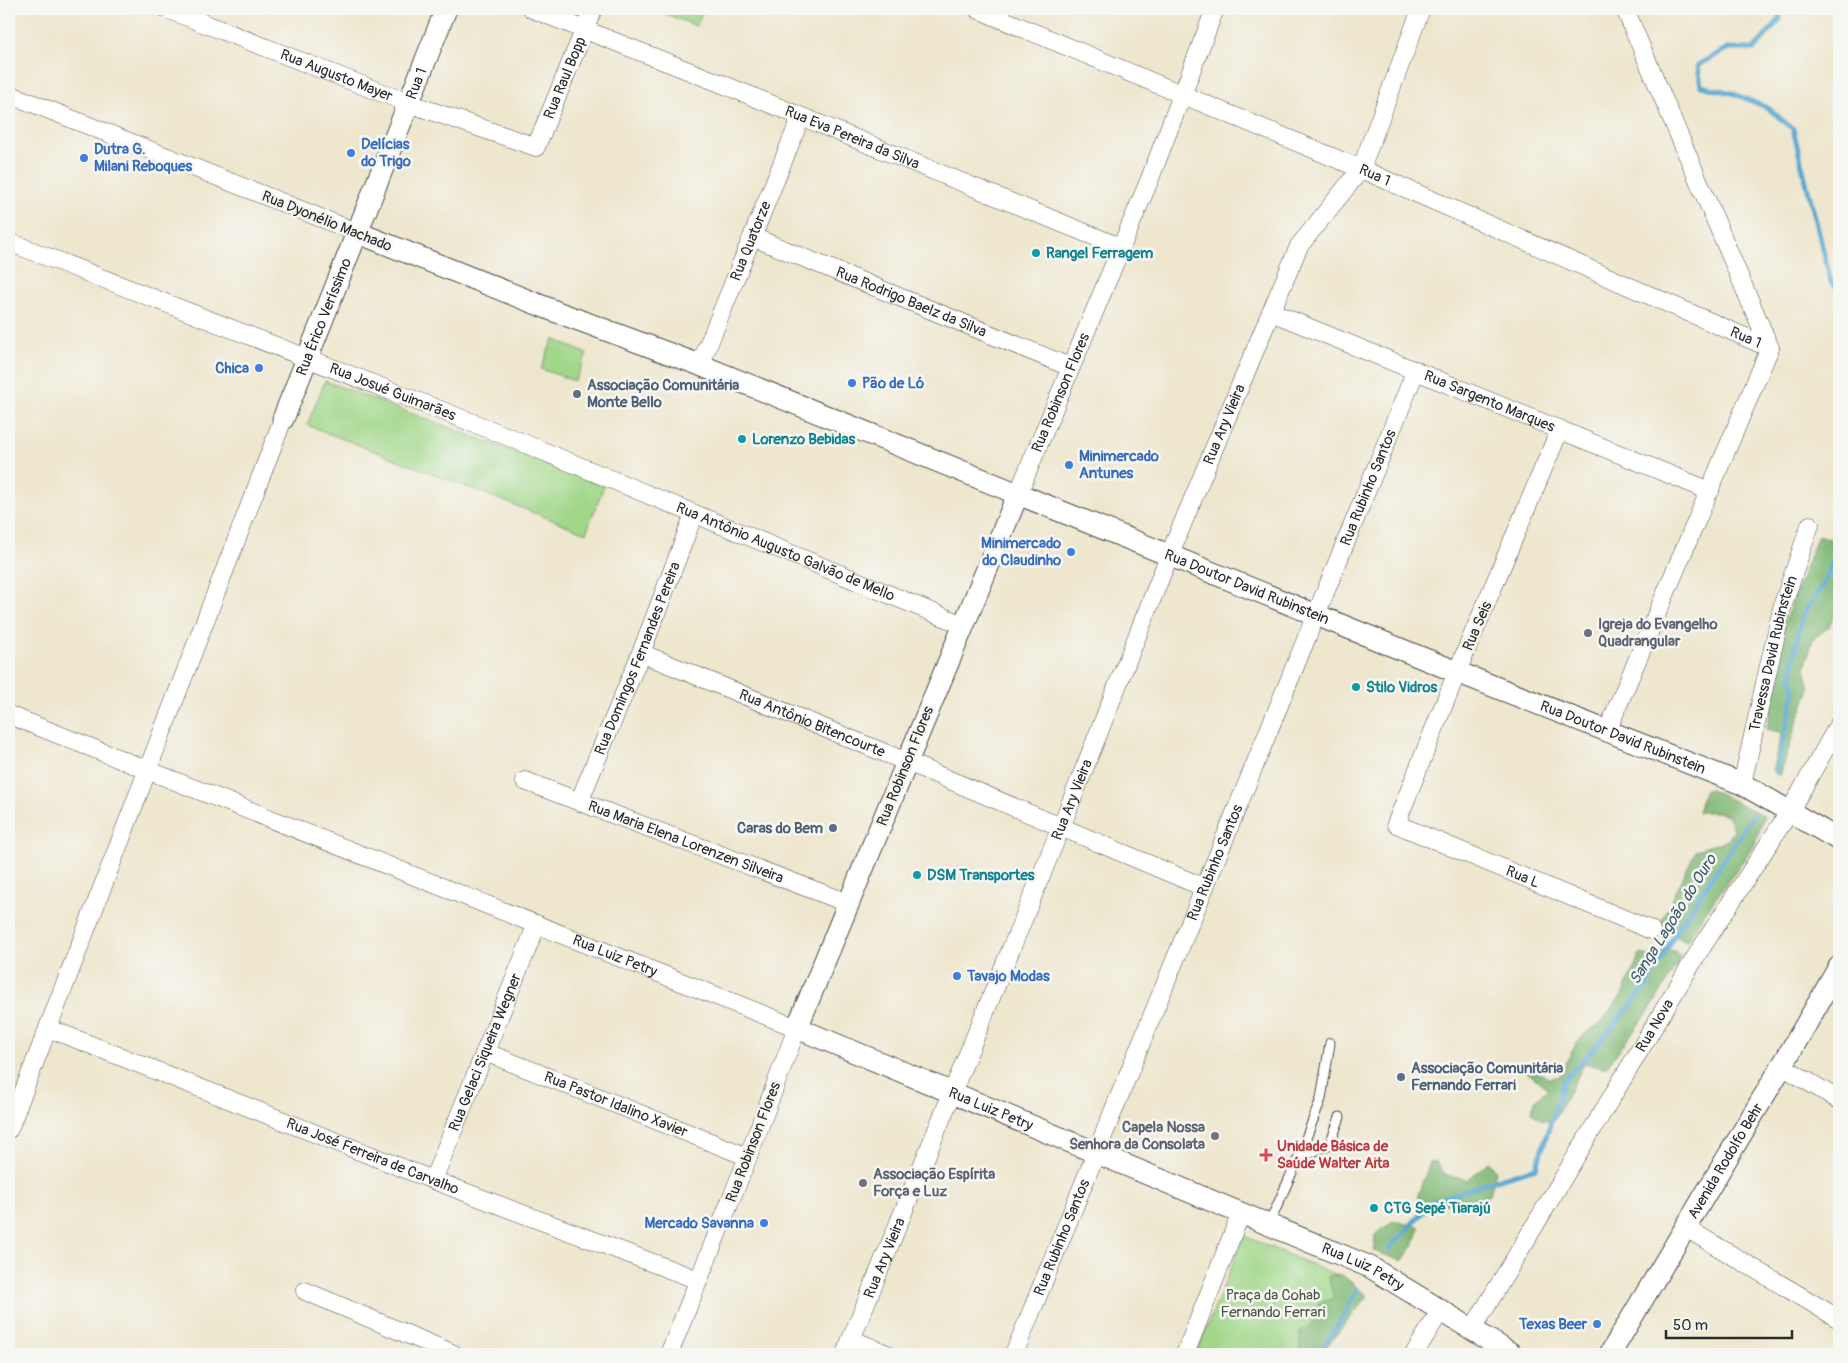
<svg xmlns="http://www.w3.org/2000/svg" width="1848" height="1363" viewBox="0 0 1848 1363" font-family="Pangolin,sans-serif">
  <rect width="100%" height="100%" fill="#f6f6f2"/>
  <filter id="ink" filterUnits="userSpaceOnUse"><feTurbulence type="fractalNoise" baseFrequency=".02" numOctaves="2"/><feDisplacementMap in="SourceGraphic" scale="10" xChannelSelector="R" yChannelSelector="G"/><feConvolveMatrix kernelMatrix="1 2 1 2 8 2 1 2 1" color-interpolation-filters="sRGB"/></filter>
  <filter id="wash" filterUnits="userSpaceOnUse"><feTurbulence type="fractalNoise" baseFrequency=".0096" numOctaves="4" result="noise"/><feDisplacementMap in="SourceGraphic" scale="20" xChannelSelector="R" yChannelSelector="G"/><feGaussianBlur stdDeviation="1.12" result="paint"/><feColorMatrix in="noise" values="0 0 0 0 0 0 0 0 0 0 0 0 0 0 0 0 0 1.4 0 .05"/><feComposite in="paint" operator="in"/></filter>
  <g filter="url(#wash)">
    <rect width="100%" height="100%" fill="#eee6cd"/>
    <g fill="#a0d789" stroke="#66815a">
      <path d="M653,9h51l-8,17z"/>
      <path d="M553,339l34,15 -12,27 -34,-12z"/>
      <path d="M325,381l279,105 -18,47 -279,-108z"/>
      <path d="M1244,1236l109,46 -50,72h-107z"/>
    </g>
    <g fill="#80b875" stroke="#567250">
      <path d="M1818,535l21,7v23l-2,2 2,37 -10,23 -16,12 -8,29 5,21 -14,36 -16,51 -8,-6 10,-37 -15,-4 18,-109z"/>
      <path d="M1710,789l54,27 -9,28 -52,72 -16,25 -29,-12 38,-79 32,-10 6,-9 -6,-15 -11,-4h-19l6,-21z"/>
      <path d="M1671,950l5,2 4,5 -2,6 -26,44 -45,59 -5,2 -17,-5 -32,59 -12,-2 -10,-8 5,-13 12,-10 -22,-18 4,-4 18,11 11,-1 17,-33 12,-13 12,-7 22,-29 18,-41 10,2z"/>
      <path d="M1436,1161l9,14 22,5 22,-18 7,9 -6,24 -11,5 -47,6 -15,-9 13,-35z"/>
      <path d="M1394,1220l11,4h11l4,4 -7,18 -11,15 -28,-10 1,-16z"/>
      <path d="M1342,1275l26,21 -41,50 -3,8h-24v-22l17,-11 1,-18 16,-4 -6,-23z"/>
    </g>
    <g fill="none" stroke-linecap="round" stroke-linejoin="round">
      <g stroke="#57a6d1" stroke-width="5">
        <path d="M1778,9l2,10 -26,30h-28l-28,16 3,21 31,7 36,15 25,21 38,153 8,8"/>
        <path d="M1776,772l18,-76 -2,-24 5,-33 6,-24 20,-30 16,-38"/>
        <path d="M1388,1250l44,-48 63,-22 41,-12 28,-87 37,-40 45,-54 34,-62 73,-109"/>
        <path d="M1319,1354l26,-40 12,-25"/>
      </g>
    </g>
  </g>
  <g filter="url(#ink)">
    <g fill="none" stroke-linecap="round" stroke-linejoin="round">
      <defs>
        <g id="service">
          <path d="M1298,1159l32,-15 10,-27"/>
          <path d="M1269,1224l29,-65 23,-60 9,-56"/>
        </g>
        <g id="minor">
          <path id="s1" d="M167,9l241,94 128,44 57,-138"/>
          <path id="s2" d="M532,9l190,75 398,163"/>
          <path id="s3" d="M977,9l384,160 409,179"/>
          <path d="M9,94l347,138"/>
          <path id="s4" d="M753,237l317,130"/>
          <path id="s5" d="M9,242l500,195 454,188"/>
          <path id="s6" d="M1271,312l439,179"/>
          <path id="s7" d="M700,365l101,-248"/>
          <path id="s8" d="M1560,429l-103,243 -61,152 255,106"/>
          <path id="s9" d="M1018,494l131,-313 66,-172"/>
          <path id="s10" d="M641,653l266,109 296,125"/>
          <path id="s11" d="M9,715l788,313 -49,129 -79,197"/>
          <path d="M1607,731l163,-383 -145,-339"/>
          <path id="s12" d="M525,781l323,122"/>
          <path id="s13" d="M1742,784l41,-180 27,-79"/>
          <path id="s14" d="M579,802l62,-149 53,-139"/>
          <path id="s15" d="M48,1028l385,152 265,100"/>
          <path id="s16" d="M485,1052l263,105"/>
          <path d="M1782,1066l57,34"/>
          <path d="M9,1129l274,-710"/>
          <path id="s17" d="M433,1180l104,-256"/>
          <path d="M1686,1228l153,91"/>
          <path d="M305,1291l149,63"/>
          <path id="s18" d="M1472,1330l226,-377 92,-142 49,-87"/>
          <path d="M851,1339l36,15"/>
          <path id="s19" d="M845,1354l216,-527 108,-271 102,-244 28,-66 62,-77 60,-160"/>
          <path id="s20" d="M1014,1354l402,-984"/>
          <path d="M1185,1354l56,-141"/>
          <path d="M1414,1354l27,-44"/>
        </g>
        <g id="tertiary">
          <path id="s21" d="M356,232l201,80 143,53 757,307 285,112 97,56"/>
          <path id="s22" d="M283,419l163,-410"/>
          <path id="s23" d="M1018,494l-221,534 573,239 142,87"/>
          <path id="s24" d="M1610,1354l172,-288 57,-99"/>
        </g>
      </defs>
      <use href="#service" stroke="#484743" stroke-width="11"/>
      <use href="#minor" stroke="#484743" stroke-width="19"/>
      <use href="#tertiary" stroke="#484743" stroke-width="23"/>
      <use href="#service" stroke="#fff" stroke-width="9"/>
      <use href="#minor" stroke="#fff" stroke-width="18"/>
      <use href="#tertiary" stroke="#fff" stroke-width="21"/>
    </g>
  </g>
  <g fill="#3f7fe0" stroke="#f6f6f2" stroke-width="2">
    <circle cx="351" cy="153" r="5"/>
    <circle cx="84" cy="158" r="5"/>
    <circle cx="259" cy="368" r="5"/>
    <circle cx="852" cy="383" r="5"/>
    <circle cx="1069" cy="465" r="5"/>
    <circle cx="1071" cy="552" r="5"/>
    <circle cx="957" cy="976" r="5"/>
    <circle cx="764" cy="1223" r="5"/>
    <circle cx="1597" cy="1324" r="5"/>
  </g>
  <g fill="#0f9aa8" stroke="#f6f6f2" stroke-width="2">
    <circle cx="1036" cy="253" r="5"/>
    <circle cx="742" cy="439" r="5"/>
    <circle cx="1356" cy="687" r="5"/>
    <circle cx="917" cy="875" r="5"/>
    <circle cx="1374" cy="1208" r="5"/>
  </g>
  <g fill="#5c6f8a" stroke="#f6f6f2" stroke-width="2">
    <circle cx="577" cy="394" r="5"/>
    <circle cx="833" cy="828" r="5"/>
    <circle cx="1401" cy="1077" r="5"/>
  </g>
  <g fill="#6b7280" stroke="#f6f6f2" stroke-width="2">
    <circle cx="1588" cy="633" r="5"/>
    <circle cx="1215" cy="1136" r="5"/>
    <circle cx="863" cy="1183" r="5"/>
  </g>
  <path fill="#e0444e" stroke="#f6f6f2" stroke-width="2" d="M1263.5 1147.5h5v5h5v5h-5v5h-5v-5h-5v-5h5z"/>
  <g text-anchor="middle" stroke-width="5" stroke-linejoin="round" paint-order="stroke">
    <g font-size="15" fill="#2b2b2b" stroke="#f6f6f2">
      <text dy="5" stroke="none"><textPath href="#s1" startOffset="182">Rua Augusto Mayer</textPath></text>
      <text dy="5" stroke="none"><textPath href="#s1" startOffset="469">Rua Raul Bopp</textPath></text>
      <text dy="5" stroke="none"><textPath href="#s22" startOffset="361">Rua 1</textPath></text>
      <text dy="5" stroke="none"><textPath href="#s2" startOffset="345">Rua Eva Pereira da Silva</textPath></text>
      <text dy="5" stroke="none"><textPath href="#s3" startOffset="431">Rua 1</textPath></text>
      <text transform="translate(327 221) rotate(22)" y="5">Rua Dyonélio Machado</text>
      <text dy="5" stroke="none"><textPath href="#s7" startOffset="134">Rua Quatorze</textPath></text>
      <text dy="5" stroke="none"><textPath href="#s4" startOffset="171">Rua Rodrigo Baelz da Silva</textPath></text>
      <text dy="5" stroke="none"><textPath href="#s22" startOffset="110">Rua Érico Veríssimo</textPath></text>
      <text dy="5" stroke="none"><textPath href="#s3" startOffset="836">Rua 1</textPath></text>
      <text dy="5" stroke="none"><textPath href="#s5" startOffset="412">Rua Josué Guimarães</textPath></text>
      <text dy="5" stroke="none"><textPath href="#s9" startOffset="110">Rua Robinson Flores</textPath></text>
      <text dy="5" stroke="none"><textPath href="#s6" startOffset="236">Rua Sargento Marques</textPath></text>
      <text dy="5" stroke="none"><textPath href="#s19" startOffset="1004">Rua Ary Vieira</textPath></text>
      <text dy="5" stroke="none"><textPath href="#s20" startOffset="936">Rua Rubinho Santos</textPath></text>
      <text dy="5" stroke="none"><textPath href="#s5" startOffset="836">Rua Antônio Augusto Galvão de Mello</textPath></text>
      <text dy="5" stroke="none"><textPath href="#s21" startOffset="959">Rua Doutor David Rubinstein</textPath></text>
      <text transform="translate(1477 626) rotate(-67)" y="5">Rua Seis</text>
      <text dy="5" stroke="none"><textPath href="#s13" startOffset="134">Travessa David Rubinstein</textPath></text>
      <text dy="5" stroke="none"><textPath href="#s14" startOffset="155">Rua Domingos Fernandes Pereira</textPath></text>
      <text dy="5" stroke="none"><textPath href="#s10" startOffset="185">Rua Antônio Bitencourte</textPath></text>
      <text dy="5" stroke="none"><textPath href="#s21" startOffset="1364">Rua Doutor David Rubinstein</textPath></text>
      <text transform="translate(905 766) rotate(-68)" y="5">Rua Robinson Flores</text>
      <text dy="5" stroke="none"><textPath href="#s19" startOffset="599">Rua Ary Vieira</textPath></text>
      <text dy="5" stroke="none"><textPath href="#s12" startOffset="172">Rua Maria Elena Lorenzen Silveira</textPath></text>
      <text dy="5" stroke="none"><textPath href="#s20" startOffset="531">Rua Rubinho Santos</textPath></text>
      <text dy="5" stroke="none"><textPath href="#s8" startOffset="565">Rua L</textPath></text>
      <text dy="5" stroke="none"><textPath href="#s11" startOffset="652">Rua Luiz Petry</textPath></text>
      <text dy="5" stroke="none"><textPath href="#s18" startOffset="355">Rua Nova</textPath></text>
      <text dy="5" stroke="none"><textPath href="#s17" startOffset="138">Rua Gelaci Siqueira Wegner</textPath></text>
      <text dy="5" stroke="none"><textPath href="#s16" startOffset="141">Rua Pastor Idalino Xavier</textPath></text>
      <text dy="5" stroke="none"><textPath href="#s23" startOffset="788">Rua Luiz Petry</textPath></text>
      <text transform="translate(753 1142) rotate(-69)" y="5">Rua Robinson Flores</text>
      <text dy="5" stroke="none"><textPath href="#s15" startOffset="349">Rua José Ferreira de Carvalho</textPath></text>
      <text dy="5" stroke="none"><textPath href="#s24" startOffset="225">Avenida Rodolfo Behr</textPath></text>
      <text dy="5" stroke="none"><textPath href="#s20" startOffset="126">Rua Rubinho Santos</textPath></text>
      <text dy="5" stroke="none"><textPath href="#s19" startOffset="104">Rua Ary Vieira</textPath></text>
      <text dy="5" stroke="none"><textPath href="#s23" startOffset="1192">Rua Luiz Petry</textPath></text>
    </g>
    <g font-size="15" font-weight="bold" fill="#366cbe" stroke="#f6f6f2" text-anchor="start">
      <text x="361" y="149">Delícias<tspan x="361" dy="17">do Trigo</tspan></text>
      <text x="94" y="154">Dutra G.<tspan x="94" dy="17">Milani Reboques</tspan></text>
      <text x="249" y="373" text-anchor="end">Chica</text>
      <text x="862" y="388">Pão de Ló</text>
      <text x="1079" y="461">Minimercado<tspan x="1079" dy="17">Antunes</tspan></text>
      <text x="1061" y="548" text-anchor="end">Minimercado<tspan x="1061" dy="17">do Claudinho</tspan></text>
      <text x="967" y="981">Tavajo Modas</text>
      <text x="754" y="1228" text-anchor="end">Mercado Savanna</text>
      <text x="1587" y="1329" text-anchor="end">Texas Beer</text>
    </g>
    <g font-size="15" font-weight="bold" fill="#0d838f" stroke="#f6f6f2" text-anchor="start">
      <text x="1046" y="258">Rangel Ferragem</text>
      <text x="752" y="444">Lorenzo Bebidas</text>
      <text x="1366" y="692">Stilo Vidros</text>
      <text x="927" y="880">DSM Transportes</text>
      <text x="1384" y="1213">CTG Sepé Tiarajú</text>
    </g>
    <g font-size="15" font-weight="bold" fill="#4e5e75" stroke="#f6f6f2" text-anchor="start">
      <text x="587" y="390">Associação Comunitária<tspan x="587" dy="17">Monte Bello</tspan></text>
      <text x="823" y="833" text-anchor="end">Caras do Bem</text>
      <text x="1411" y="1073">Associação Comunitária<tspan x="1411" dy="17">Fernando Ferrari</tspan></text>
    </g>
    <g font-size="15" font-weight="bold" fill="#5b616d" stroke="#f6f6f2" text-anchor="start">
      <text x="1598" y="629">Igreja do Evangelho<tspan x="1598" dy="17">Quadrangular</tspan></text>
      <text x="1205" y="1132" text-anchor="end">Capela Nossa<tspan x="1205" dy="17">Senhora da Consolata</tspan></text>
      <text x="873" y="1179">Associação Espírita<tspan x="873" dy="17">Força e Luz</tspan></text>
    </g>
    <g font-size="15" font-weight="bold" fill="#be3a42" stroke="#f6f6f2" text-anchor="start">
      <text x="1277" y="1151">Unidade Básica de<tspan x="1277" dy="17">Saúde Walter Aita</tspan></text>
    </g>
    <g font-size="15" fill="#485642" stroke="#f6f6f2">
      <text x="1273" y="1300">Praça da Cohab<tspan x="1273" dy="17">Fernando Ferrari</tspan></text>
    </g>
    <g font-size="16" font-style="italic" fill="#3d5c6d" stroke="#f6f6f2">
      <text transform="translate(1672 919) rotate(-58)" y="6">Sanga Lagoão do Ouro</text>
    </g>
  </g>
  <rect width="1848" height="1363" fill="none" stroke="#f6f6f2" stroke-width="30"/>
  <path d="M1666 1330v8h126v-8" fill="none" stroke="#2b2b2b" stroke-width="2.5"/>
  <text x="1673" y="1330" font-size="15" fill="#2b2b2b" stroke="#f6f6f2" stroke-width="4" paint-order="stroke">50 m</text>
</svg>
